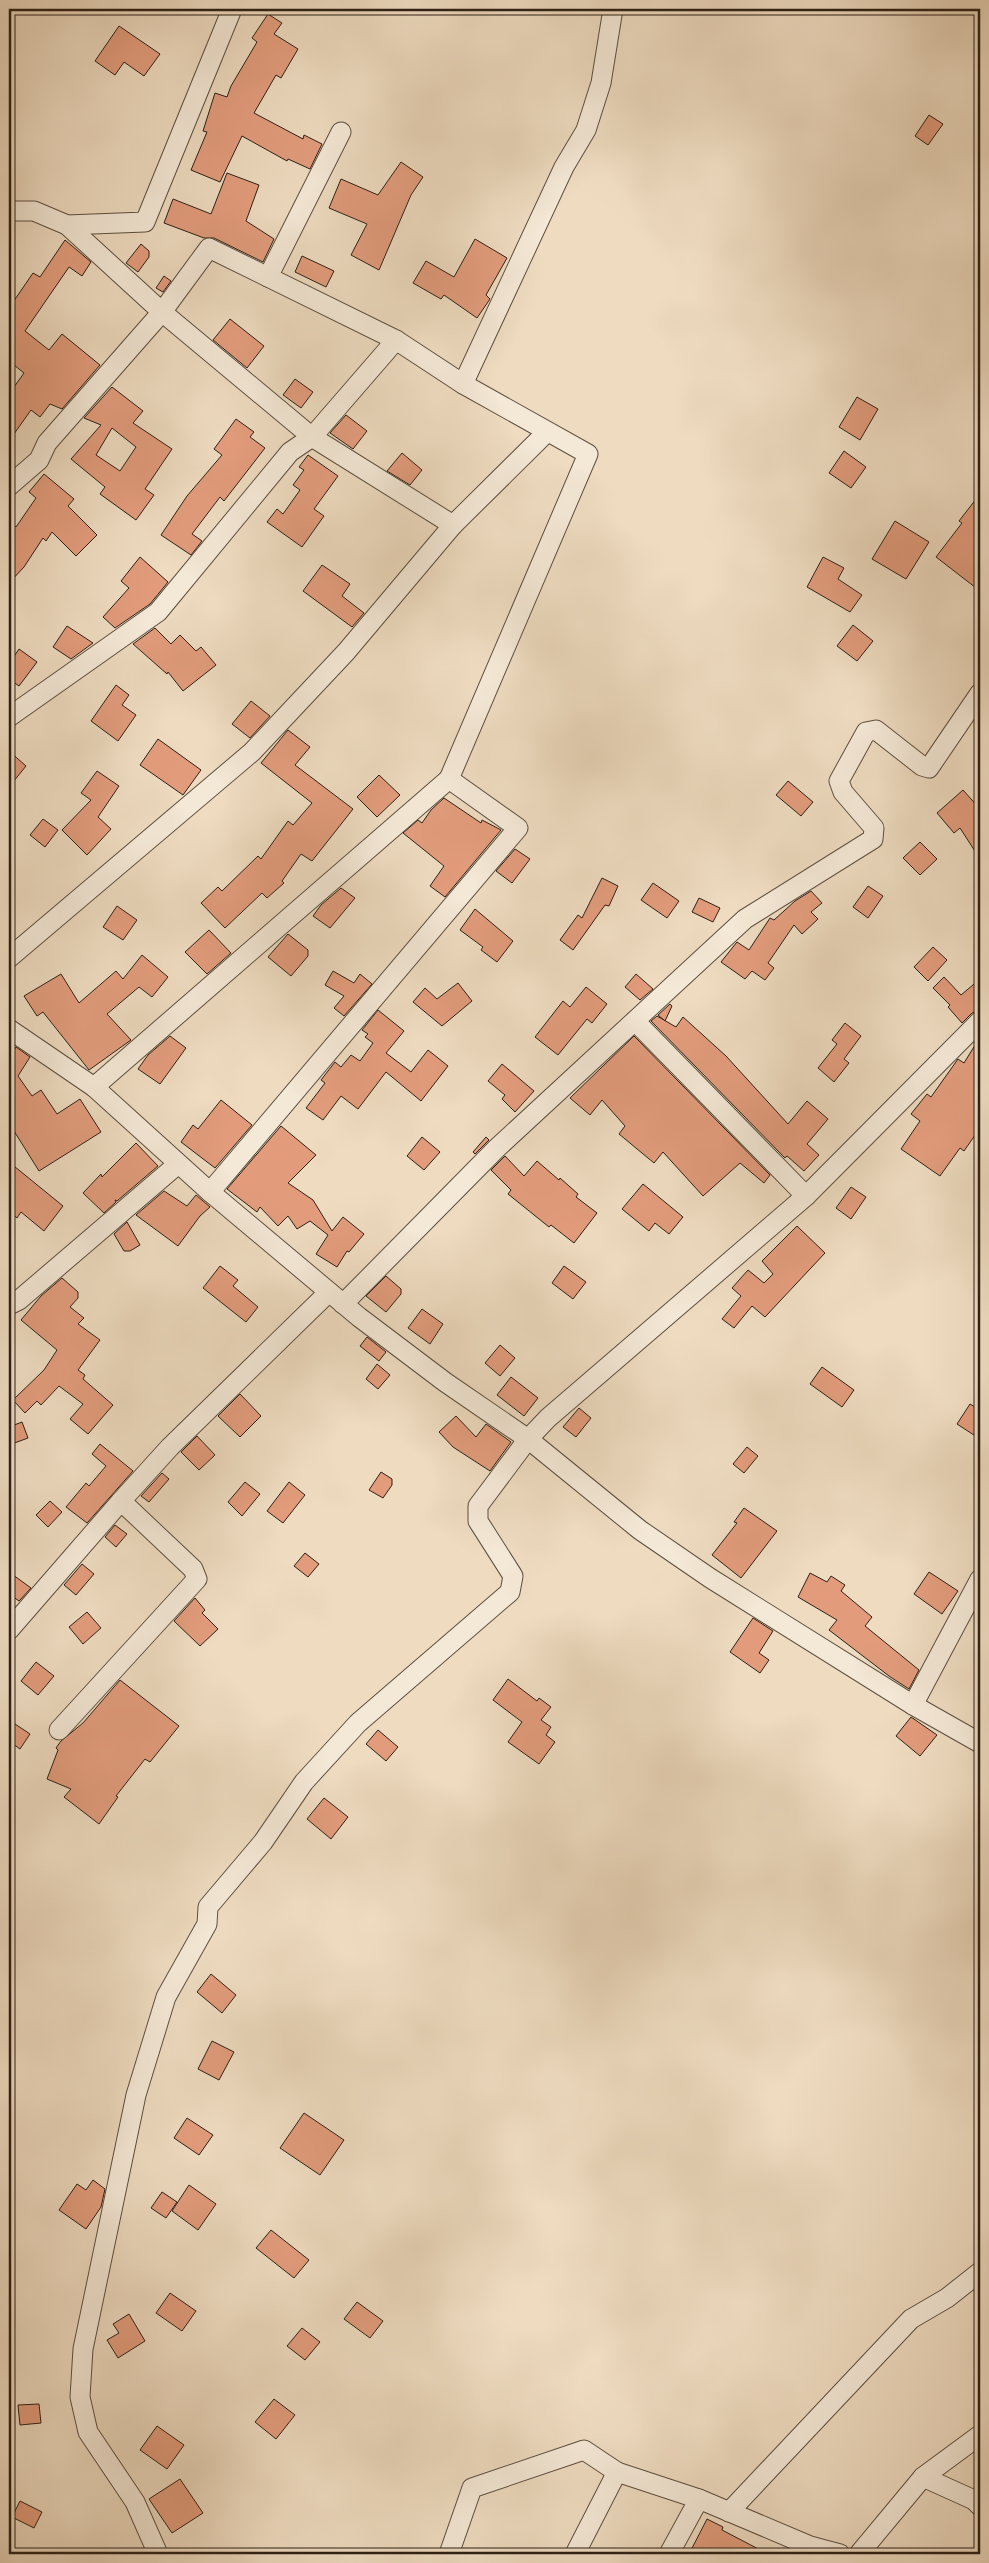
<svg xmlns="http://www.w3.org/2000/svg" width="989" height="2563" viewBox="0 0 989 2563" font-family="'IM FELL English',serif">
  <rect width="100%" height="100%" fill="#eedbc0"/>
  <filter id="stains"><feTurbulence type="fractalNoise" baseFrequency=".004" numOctaves="4"/><feColorMatrix values="0 0 0 0 .2 0 0 0 0 .09 0 0 0 0 .02 0 0 0 .5 -.17"/></filter>
  <radialGradient id="worn" r=".72"><stop offset=".6" stop-color="#630" stop-opacity="0"/><stop offset="1" stop-color="#630" stop-opacity=".3"/></radialGradient>
  <g fill="#e29c7c" stroke="#2d2016" fill-rule="evenodd">
    <path d="M268,14l14,9 -8,11 24,15 -17,29 -5,-3 -22,38 49,26 1,-4 18,9 -12,25 -22,-10 -1,2 -45,-25 -22,46 -29,-12 16,-38 -4,-1 12,-38 12,4 4,-11 26,-44 -5,-4z"/>
    <path d="M119,26l41,28 -16,22 -20,-14 -9,13 -20,-14z"/>
    <path d="M929,115l14,9 -15,21 -13,-9z"/>
    <path d="M401,162l22,15 -12,18 -32,75 -28,-15 16,-31 -38,-16 12,-29 37,16z"/>
    <path d="M227,173l32,12 -13,36 28,18 -11,23 -49,-24h-10l-40,-15 9,-24 38,15z"/>
    <path d="M475,239l32,19 -21,37 4,4 -13,19 -33,-23 -3,4 -28,-16 13,-22 28,16z"/>
    <path d="M65,240l26,22 -9,14 -13,-9 -44,64 24,19 13,-16 38,31 -38,44 -12,-5 -10,13 -9,-7 -22,31v-47l15,-21 -15,-12v-53l24,-35 7,4z"/>
    <path d="M141,244l8,7v6l-11,15 -12,-9z"/>
    <path d="M302,256l32,15 -8,16 -31,-15z"/>
    <path d="M164,276l7,5 -8,11 -7,-4z"/>
    <path d="M230,319l34,27 -17,22 -34,-28z"/>
    <path d="M295,379l18,13 -12,16 -18,-13z"/>
    <path d="M112,387l31,24 -10,12 39,26 -27,40 9,6 -18,25 -36,-26 5,-7 -34,-28 30,-34 -17,-7zM112,428l24,19 -16,24 -24,-16z"/>
    <path d="M857,397l21,12 -18,31 -21,-13z"/>
    <path d="M346,415l21,16 -14,18 -23,-16z"/>
    <path d="M236,419l18,13 -4,5 15,11 -41,53 -4,-4 -28,37 10,7 -11,14 -30,-20 26,-39 35,-41 -8,-6z"/>
    <path d="M844,451l22,16 -15,21 -22,-15z"/>
    <path d="M402,453l20,17 -12,15 -23,-14z"/>
    <path d="M308,455l30,21 -24,33 10,7 -22,31 -35,-25 10,-13 6,5 17,-24 -7,-5 11,-15 -5,-3z"/>
    <path d="M44,474l30,25 -6,7 29,29 -21,21 -24,-24 -6,9 -3,-3 -19,29 -15,16v-62l7,6 20,-29 -7,-6z"/>
    <path d="M980,494v97l-44,-34 26,-34 -3,-2z"/>
    <path d="M895,521l34,21 -23,37 -34,-20z"/>
    <path d="M140,557l28,25 -18,22 -35,24 -12,-11 26,-29 -8,-7z"/>
    <path d="M823,557l21,11 -6,11 24,16 -12,17 -43,-25z"/>
    <path d="M322,565l28,19 -8,12 22,17 -12,14 -49,-36z"/>
    <path d="M853,625l20,16 -16,20 -20,-15z"/>
    <path d="M67,626l26,17 -22,16 -18,-12z"/>
    <path d="M155,628l16,16 9,-9 16,16 5,-4 15,18 -33,26 -15,-19 -1,2 -34,-30z"/>
    <path d="M19,649l18,13 -18,24 -10,-7v-15z"/>
    <path d="M116,685l13,10 -7,10 14,10 -18,26 -27,-20z"/>
    <path d="M251,701l19,15 -20,22 -18,-14z"/>
    <path d="M288,730l22,17 -15,18 58,44 -41,52 -11,-7 -19,27 2,2 -17,15 -5,-5 -37,35 -24,-25 17,-16 4,4 36,-35 3,3 27,-38 5,4 19,-22 -51,-40z"/>
    <path d="M158,739l43,31 -18,25 -43,-30z"/>
    <path d="M9,751l17,15 -17,21z"/>
    <path d="M97,771l22,15 -21,31 13,12 -24,26 -25,-25 29,-30 -10,-7z"/>
    <path d="M379,775l21,20 -23,22 -20,-20z"/>
    <path d="M788,781l25,21 -12,14 -25,-21z"/>
    <path d="M963,790l17,19v50l-20,-31 -6,5 -17,-20z"/>
    <path d="M444,798l37,25 1,-3 19,10 -56,67 -15,-11 14,-20 -41,-33 15,-13 4,3 9,-13z"/>
    <path d="M43,819l15,11 -13,17 -15,-12z"/>
    <path d="M920,842l17,17 -17,16 -17,-17z"/>
    <path d="M515,849l15,10 -18,24 -16,-12z"/>
    <path d="M602,878l16,8 -9,20 -4,-1 -32,45 -13,-10 18,-25 4,3z"/>
    <path d="M653,883l26,18 -12,17 -26,-18z"/>
    <path d="M868,886l15,10 -15,22 -15,-11z"/>
    <path d="M341,888l14,10 -25,30 -17,-12 8,-11z"/>
    <path d="M811,891l11,12 -11,9 7,7 -16,15 -8,-9 -26,38 6,5 -9,12 -13,-9 -7,8 -24,-17 16,-20 12,8 21,-32 4,2 21,-19z"/>
    <path d="M699,898l21,10 -7,14 -21,-10z"/>
    <path d="M117,906l20,14 -14,20 -20,-13z"/>
    <path d="M475,909l38,32 -16,21 -16,-12 2,-3 -23,-17z"/>
    <path d="M209,930l22,23 -24,21 -22,-22z"/>
    <path d="M288,934l20,16v6l-17,20 -23,-19z"/>
    <path d="M933,947l14,13 -19,21 -14,-14z"/>
    <path d="M142,955l26,22 -16,20 -13,-10 -32,27 24,26 -42,30 -46,-58 -6,4 -13,-20 37,-22 18,29 37,-32 7,8z"/>
    <path d="M333,971l21,12 6,-9 12,10 -28,32 -10,-8 10,-12 -19,-11z"/>
    <path d="M636,974l17,15 -13,11 -15,-13z"/>
    <path d="M944,977l17,18 19,-16v31l-8,3 -10,10 -14,-16 2,-2 -17,-17z"/>
    <path d="M458,983l14,18 -30,25 -29,-24 12,-14 12,11z"/>
    <path d="M586,987l21,17 -15,19 -5,-4 -29,36 -23,-18 28,-36 7,6z"/>
    <path d="M670,1004l2,2 -7,15 -7,-6z"/>
    <path d="M378,1010l26,21 -18,22 25,19 17,-22 20,16 -27,35 -35,-29 -28,37 -17,-13 -18,24 -17,-12 19,-25 -4,-3 14,-18 6,5 10,-12 9,6 13,-18 -8,-6 3,-3 -6,-4z"/>
    <path d="M657,1016l19,11 7,-10 43,39 62,68 19,-23 21,18 -21,25 12,11 -15,16 -17,-15 -2,2 -134,-137z"/>
    <path d="M845,1023l16,13 -17,23 5,4 -15,19 -16,-14 19,-24 -5,-4z"/>
    <path d="M170,1036l16,12 -26,36 -22,-15 10,-14z"/>
    <path d="M634,1036l136,139 -6,8 -24,-20 -37,33 -40,-44 -9,11 -35,-29 6,-8 -23,-26 -12,15 -20,-17z"/>
    <path d="M980,1037v91l-16,23 -4,-3 -20,28 -39,-27 19,-28 -9,-7 16,-20 4,3 27,-38 6,4z"/>
    <path d="M16,1047l14,10 -12,19 14,20 9,-6 16,24 23,-15 21,33 -62,39 -30,-48v-65z"/>
    <path d="M502,1064l32,27 -19,21 -13,-13 3,-4 -17,-14z"/>
    <path d="M221,1100l31,25 -37,43 -34,-26 12,-17 5,4z"/>
    <path d="M281,1126l35,29 -28,28 25,17 19,31 11,-14 21,17 -15,18 -2,-1 -10,16 -21,-13 12,-19 -18,-14 -13,8 -9,-13 -10,10 -18,-19 -3,5 -30,-23z"/>
    <path d="M422,1137l18,15 -16,18 -17,-14z"/>
    <path d="M486,1137l3,3 -14,14 -2,-2z"/>
    <path d="M136,1143l22,23 -41,35 -2,-1 1,2 -12,11 -21,-20 18,-19 1,3z"/>
    <path d="M505,1156l19,20 13,-15 22,19 1,-2 18,16 -2,3 21,16 -23,30 -23,-18 -2,2 -41,-33 3,-4 -20,-20z"/>
    <path d="M9,1162l54,44 -19,25 -23,-19 -4,6 -8,-7z"/>
    <path d="M643,1184l40,33 -14,17 -14,-11 -6,8 -27,-22z"/>
    <path d="M851,1187l15,10 -15,22 -15,-11z"/>
    <path d="M164,1191l23,15 9,-11 14,12 -10,9 -22,30 -42,-31z"/>
    <path d="M127,1222l13,23 -10,6h-6l-10,-17z"/>
    <path d="M797,1226l28,27 -60,64 -13,-11 -18,22 -12,-9 19,-23 -9,-8 16,-18 16,13 9,-9 -11,-13z"/>
    <path d="M220,1266l18,14 -5,6 25,21 -12,15 -43,-34z"/>
    <path d="M564,1266l22,16 -13,17 -21,-16z"/>
    <path d="M386,1276l15,13v5l-15,18 -20,-16z"/>
    <path d="M62,1278l16,14v6l-8,9 14,11 -6,6 22,16 -22,30 7,5 -2,4 30,26 -25,29 -18,-15 13,-15 -24,-18 -18,19 -4,-4 -12,12 -12,-13 31,-30 13,-20 -36,-30 20,-24z"/>
    <path d="M422,1309l21,15 -13,20 -22,-16z"/>
    <path d="M367,1337l19,15 -7,9 -19,-15z"/>
    <path d="M500,1345l15,13 -15,18 -15,-13z"/>
    <path d="M377,1364l13,11 -12,14 -12,-10z"/>
    <path d="M822,1367l32,23 -12,17 -32,-23z"/>
    <path d="M511,1377l27,21 -14,18 -27,-21z"/>
    <path d="M240,1394l21,22 -21,21 -22,-21z"/>
    <path d="M970,1404l10,6v29l-23,-15z"/>
    <path d="M579,1408l12,10 -15,19 -13,-10z"/>
    <path d="M456,1416l20,21 10,-13 25,18 -21,29 -37,-24 -14,-15z"/>
    <path d="M22,1422l6,16 -19,7v-18z"/>
    <path d="M197,1436l18,19 -16,15 -18,-18z"/>
    <path d="M100,1444l33,27 -46,52 -21,-16 20,-24 3,3 17,-20 -14,-12z"/>
    <path d="M747,1447l11,9 -14,17 -11,-9z"/>
    <path d="M381,1472l11,7v6l-9,13 -14,-8z"/>
    <path d="M162,1473l7,6 -20,23 -8,-6z"/>
    <path d="M245,1482l15,12 -18,22 -14,-14z"/>
    <path d="M289,1482l16,13 -22,28 -16,-12z"/>
    <path d="M50,1501l12,11 -14,15 -12,-12z"/>
    <path d="M744,1508l33,23 -36,47 -29,-23 25,-32 -3,-1z"/>
    <path d="M115,1525l12,9 -11,13 -11,-10z"/>
    <path d="M305,1553l14,11 -11,13 -14,-11z"/>
    <path d="M82,1564l12,10 -18,21 -12,-10z"/>
    <path d="M9,1572l22,16 -12,13 -10,-7z"/>
    <path d="M929,1572l29,19 -16,23 -28,-20z"/>
    <path d="M810,1573l17,9 4,-6 14,9 -4,6 31,26 -7,9 54,44 -10,19 -20,-13 -60,-46 8,-10 -39,-23z"/>
    <path d="M195,1598l10,12 -3,3 16,16 -18,17 -26,-25z"/>
    <path d="M87,1612l14,16 -18,16 -14,-17z"/>
    <path d="M753,1618l20,13 -14,22 10,7 -9,13 -30,-21z"/>
    <path d="M36,1662l18,14 -16,19 -17,-14z"/>
    <path d="M508,1679l29,22 2,-3 12,9 -10,13 10,7 -5,8 9,7 -16,22 -31,-22 14,-20 -29,-22z"/>
    <path d="M120,1680l59,46 -29,36 -5,-3 -29,37 2,1 -19,27 -35,-27 7,-8 -24,-10 11,-29 -2,-2 5,-7 22,-18z"/>
    <path d="M911,1717l26,18 -17,21 -24,-20z"/>
    <path d="M9,1720l21,14 -10,15 -11,-8z"/>
    <path d="M378,1730l20,17 -12,14 -20,-17z"/>
    <path d="M324,1798l24,19 -17,22 -24,-20z"/>
    <path d="M211,1974l25,21 -14,18 -25,-21z"/>
    <path d="M212,2041l22,11 -15,28 -21,-11z"/>
    <path d="M304,2113l40,27 -24,35 -40,-27z"/>
    <path d="M187,2118l26,17 -14,20 -25,-17z"/>
    <path d="M93,2180l12,9 -4,18 -15,22 -27,-19 18,-26 9,6z"/>
    <path d="M189,2185l27,19 -18,26 -26,-19z"/>
    <path d="M162,2192l15,10 -11,16 -15,-10z"/>
    <path d="M271,2230l38,30 -15,18 -38,-30z"/>
    <path d="M170,2293l26,18 -14,20 -26,-18z"/>
    <path d="M357,2302l26,19 -13,17 -26,-19z"/>
    <path d="M129,2314l16,27 -27,17 -11,-18 12,-7 -6,-9z"/>
    <path d="M302,2328l18,14 -15,18 -18,-14z"/>
    <path d="M274,2399l21,16 -19,24 -21,-17z"/>
    <path d="M39,2404l2,19 -21,2 -2,-20z"/>
    <path d="M157,2426l27,19 -17,24 -27,-19z"/>
    <path d="M180,2479l23,34 -31,20 -23,-34z"/>
    <path d="M20,2501l22,11 -8,16 -22,-11z"/>
    <path d="M707,2519l16,8 -1,3 46,24h-79z"/>
  </g>
  <g fill="none" stroke-linecap="round" stroke-linejoin="round">
    <defs>
      <g id="minor">
        <path d="M9,211h25l33,14 95,87 47,-64 187,92 67,44 125,70 -139,325 69,49 -308,364"/>
        <path d="M67,225l78,-3 87,-213"/>
        <path d="M268,277l73,-145"/>
        <path d="M463,384l101,-217 22,-37 15,-47 12,-74"/>
        <path d="M9,486l30,-26 8,-17 115,-131 150,125 84,-97"/>
        <path d="M9,717l149,-105 132,-160 22,-15 141,88 94,-93"/>
        <path d="M9,958l243,-206 94,-100 107,-127"/>
        <path d="M635,1021l171,175"/>
        <path d="M9,1029l85,58 116,105 149,125 86,65 83,57 112,91 70,48 203,127 67,38"/>
        <path d="M94,1087l355,-308"/>
        <path d="M343,1304l154,-156 248,-229 128,-80 1,-11 -31,-36 -4,-11 27,-49 10,-2 46,36 7,2 51,-75"/>
        <path d="M9,1305l10,-5 159,-136"/>
        <path d="M9,1630l112,-129"/>
        <path d="M913,1705l67,-126"/>
        <path d="M59,1730l138,-151 -4,-10 -72,-68 49,-54 159,-155"/>
        <path d="M923,2477l51,23 6,6"/>
        <path d="M729,2512l182,-193 36,-21 33,-26"/>
        <path d="M158,2554l-23,-52 -47,-70 -8,-35 3,-48 53,-254 30,-98 41,-73 1,-17 55,-65 41,-60 54,-59 152,-131 3,-16 -35,-55v-15l50,-67 20,-21 258,-222 174,-175"/>
        <path d="M449,2554l23,-66 112,-38 33,22"/>
        <path d="M575,2554l42,-82 82,27"/>
        <path d="M669,2554l30,-55 111,47 30,8"/>
        <path d="M859,2554l64,-77 57,-42"/>
      </g>
    </defs>
    <use href="#minor" stroke="#5d4f40" stroke-width="21"/>
    <use href="#minor" stroke="#f4e8d6" stroke-width="19"/>
  </g>
  <rect width="989" height="2563" fill="none" stroke="#eedbc0" stroke-width="30"/>
  <rect x="10" y="10" width="969" height="2543" fill="none" stroke="#2d2016" stroke-width="2.5"/>
  <rect x="15" y="15" width="959" height="2533" fill="none" stroke="#2d2016"/>
  <rect width="100%" height="100%" filter="url(#stains)"/>
  <rect width="100%" height="100%" fill="url(#worn)"/>
</svg>
